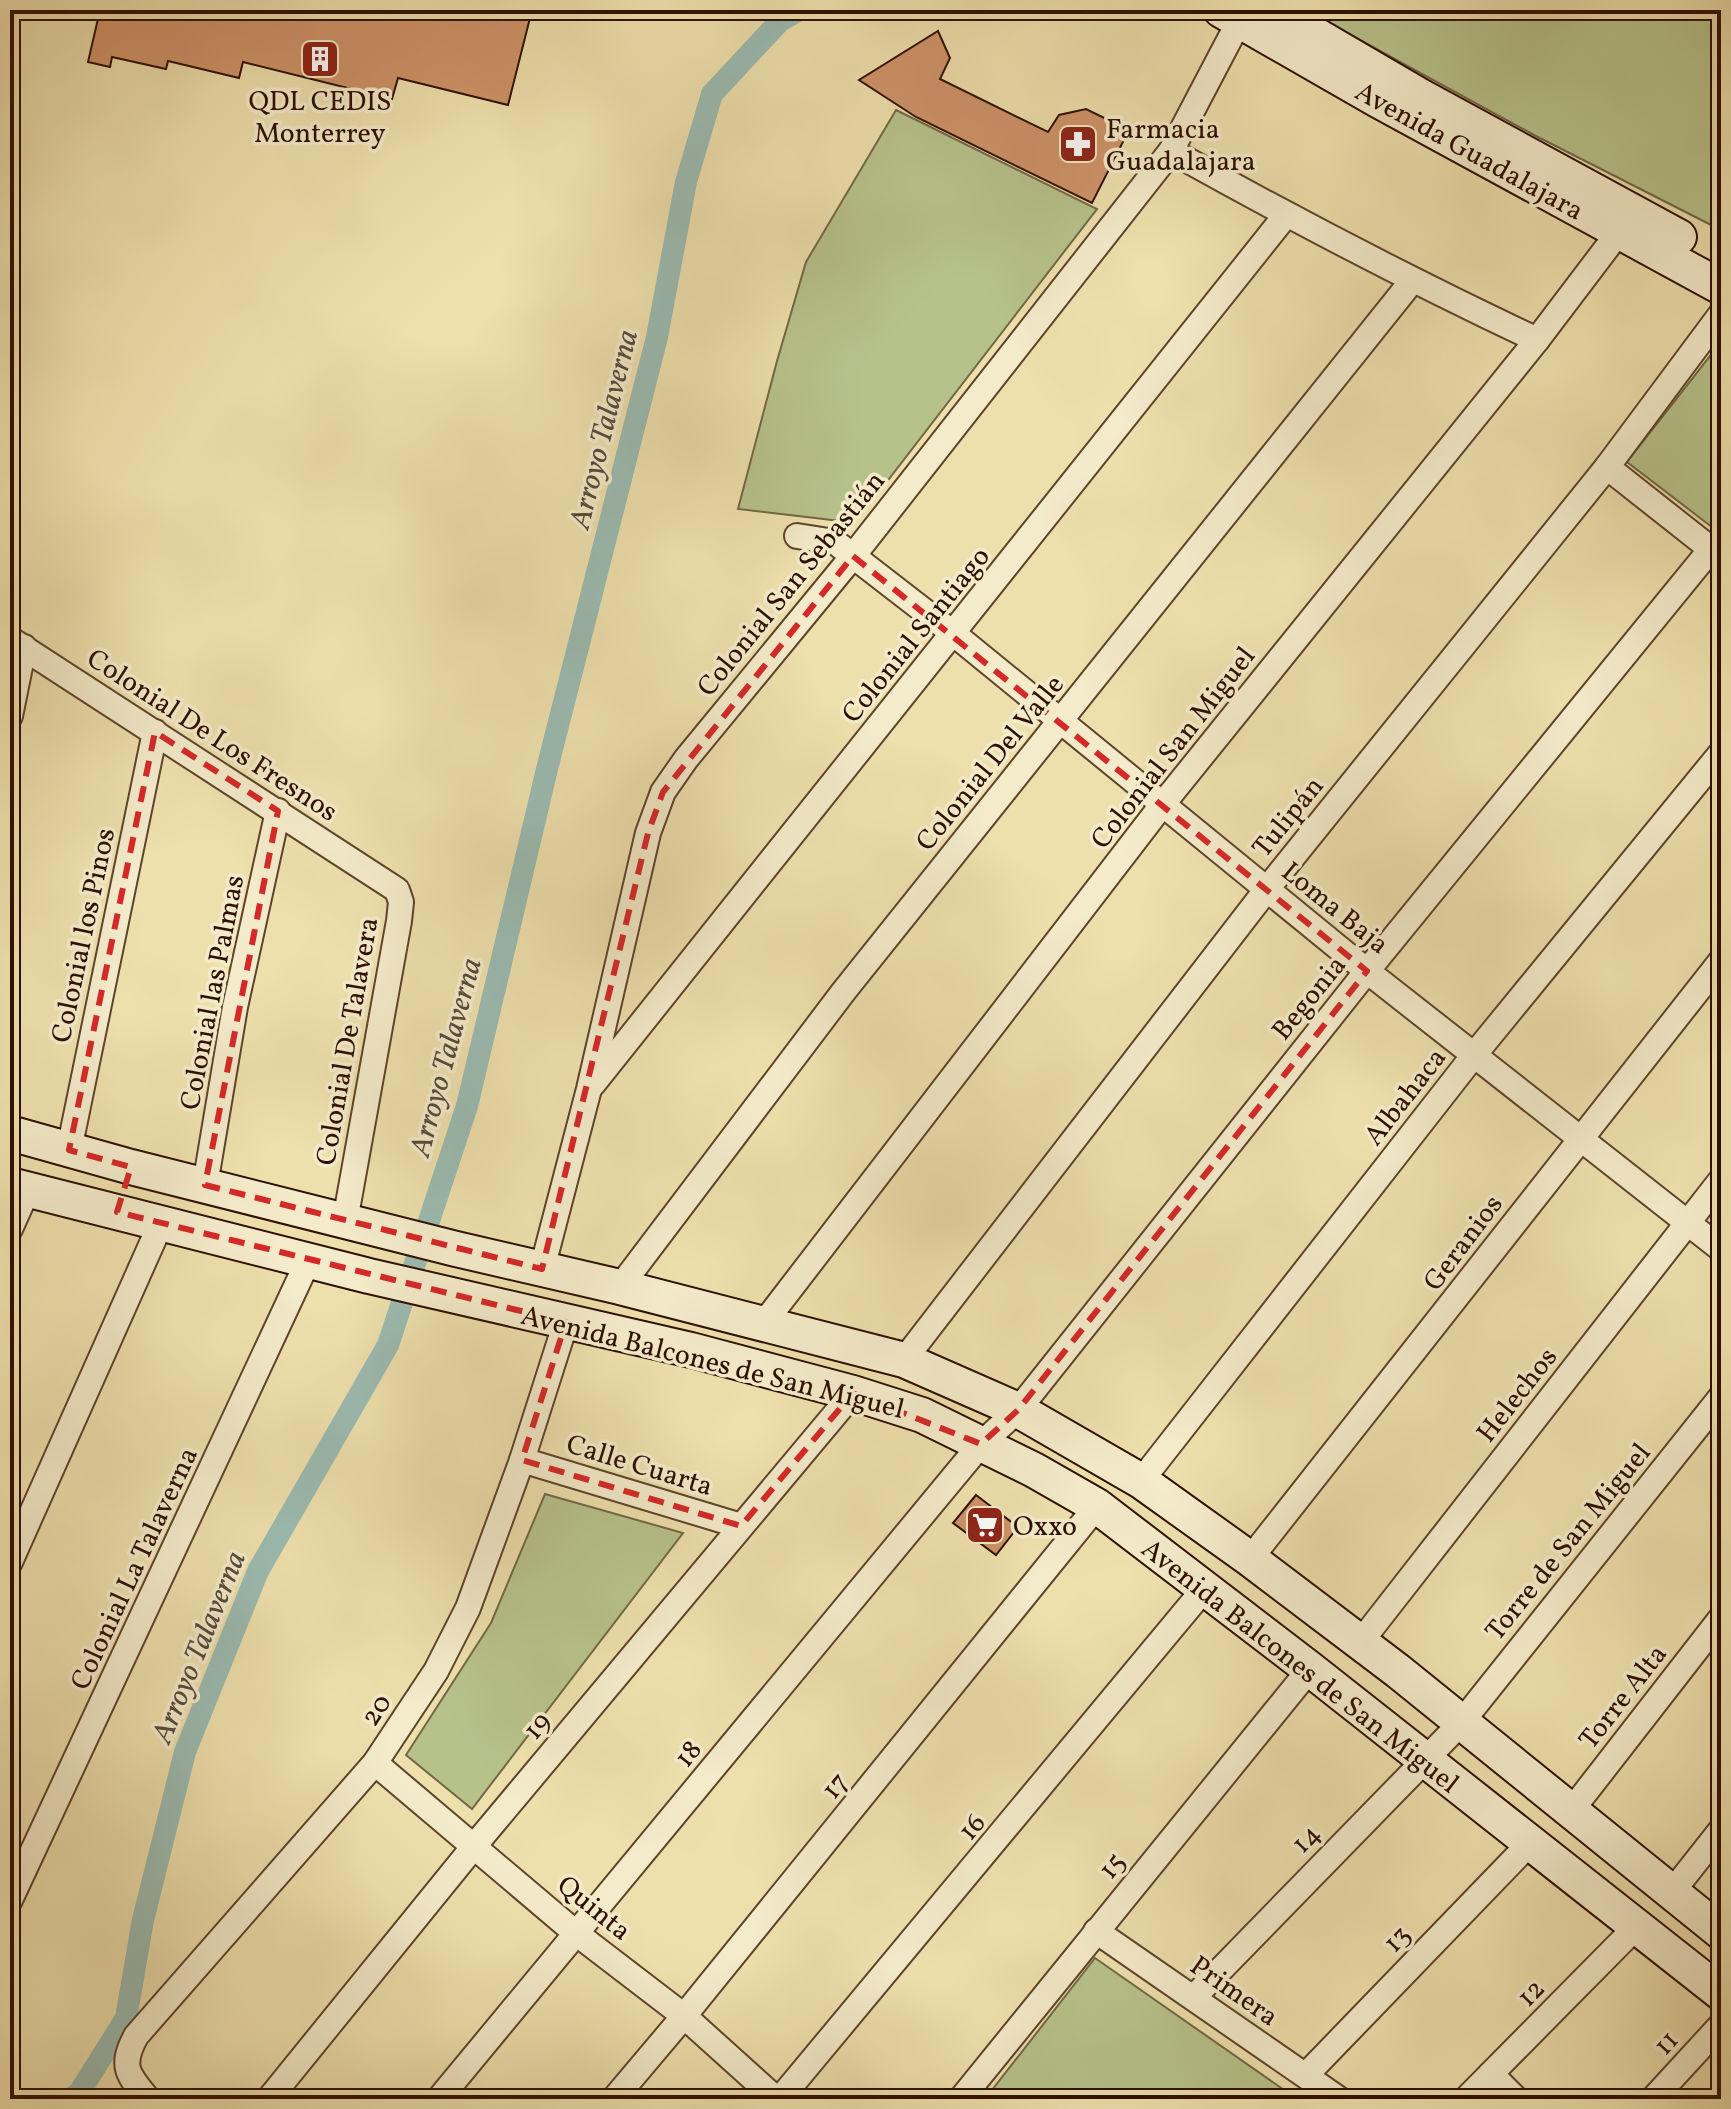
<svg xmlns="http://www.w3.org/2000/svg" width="1731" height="2109" viewBox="0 0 1731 2109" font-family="Vollkorn,serif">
  <rect width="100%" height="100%" fill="#eee0ad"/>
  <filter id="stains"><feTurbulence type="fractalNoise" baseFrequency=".0025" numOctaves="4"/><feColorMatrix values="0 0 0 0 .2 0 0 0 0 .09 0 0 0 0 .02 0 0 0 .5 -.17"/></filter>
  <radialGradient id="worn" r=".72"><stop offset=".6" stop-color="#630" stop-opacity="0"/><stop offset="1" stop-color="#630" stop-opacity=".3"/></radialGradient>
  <g fill="#b7c28b" stroke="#726846" stroke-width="2">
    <path d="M1305,10h416v220l-185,-94z"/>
    <path d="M896,110l201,99 -235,305 -22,7 -102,-12 39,-148 29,-99z"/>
    <path d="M1721,342v192l-94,-72z"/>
    <path d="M545,1494l138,39 -211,276 -66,-54 85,-132z"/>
    <path d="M1095,1958l202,141h-312z"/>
  </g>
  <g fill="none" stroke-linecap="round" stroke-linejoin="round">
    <path stroke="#9bbbb1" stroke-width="22" d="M70,2099l9,-6 47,-75 17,-98 42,-168 73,-181 130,-226 79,-239 80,-337 110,-432 29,-155 26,-88 68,-73 19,-11"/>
  </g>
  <g fill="#ce9368" stroke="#2e0f00" stroke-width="2">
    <path d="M100,10h432l-24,95 -110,-27 -6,21 -149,-37 -4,16 -71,-17 -2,8 -54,-12 -2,10 -22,-5z"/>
    <path d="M938,31l12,27 -10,21 108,53 11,-17 27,-6 43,21 -37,73 -176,-86 -57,-37z"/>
    <path d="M976,1495l42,32 -22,28 -43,-32z"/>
  </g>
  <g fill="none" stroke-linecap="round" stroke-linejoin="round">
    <defs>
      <g id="street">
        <path d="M1171,151c120,67 241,130 366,189"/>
        <path d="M1607,467l114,90"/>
        <path d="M797,536l38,6 119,92 413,337 354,278"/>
        <path d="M10,639l387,251 4,12 -2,19 -54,300"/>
        <path d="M10,716l14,-69"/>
        <path d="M593,1084l693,-869"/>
        <path d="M69,1150l86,-418"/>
        <path d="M205,1185l30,-178 43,-196"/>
        <path d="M10,1229l18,-40"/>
        <path d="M542,1269l47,-180 59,-256 15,-41 23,-33 167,-203 318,-405 74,-141"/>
        <path d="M620,1287l224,-296 568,-710"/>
        <path d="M764,1323l398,-518 375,-465 91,-120"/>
        <path d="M904,1360l363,-471 340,-422 114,-153"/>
        <path d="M522,1460l219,66"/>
        <path d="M1141,1481l333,-426 247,-302"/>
        <path d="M1250,1559l471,-598"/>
        <path d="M10,1562l151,-339"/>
        <path d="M1359,1644l362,-464"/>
        <path d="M375,1763l202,171 107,82 92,83"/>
        <path d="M1571,1811l150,-193"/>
        <path d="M1672,1892l49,-62"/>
        <path d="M10,1900l298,-639"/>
        <path d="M1096,1931l243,168"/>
        <path d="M1194,1997l267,-274 260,-326"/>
        <path d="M1491,2074l25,25"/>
        <path d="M1306,2075l223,-231"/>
        <path d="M148,2099c-21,-25 -28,-33 -12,-63l239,-273 61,-92 32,-63 54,-148 44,-138"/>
        <path d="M269,2099l206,-254 378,-452"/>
        <path d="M439,2099l542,-655 37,-34 349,-439 344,-422"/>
        <path d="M614,2099l70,-83 413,-510"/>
        <path d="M780,2099l425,-511"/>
        <path d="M961,2099l349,-430"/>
        <path d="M1466,2099l170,-172"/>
        <path d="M1653,2099l68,-74"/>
      </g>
      <g id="secondary">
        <path d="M1221,10l155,89 345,188"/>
        <path d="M1273,10l147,86 259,141"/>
        <path d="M10,1133l121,34 325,82 164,38 284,73 114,50 123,71 109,78 148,112 323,261"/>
        <path d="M10,1185l359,91 322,74 162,43 69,22 112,55 63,36 213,163 411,324"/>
      </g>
    </defs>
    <use href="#street" stroke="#5e432b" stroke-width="28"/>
    <use href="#secondary" stroke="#2e0f00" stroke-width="38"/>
    <use href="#street" stroke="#f4ebca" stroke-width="24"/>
    <use href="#secondary" stroke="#f4ebca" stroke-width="34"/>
  </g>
  <path fill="none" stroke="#d62828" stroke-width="6" stroke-dasharray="16 10" stroke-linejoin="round" d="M853,556l514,415 -349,439 -37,34 -128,-51 -112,133 -219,-66 44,-138 -449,-110 14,-45 -62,-17 86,-418 123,79 -73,374 337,84 106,-436 15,-41z"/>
  <defs>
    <symbol id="building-square" viewBox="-11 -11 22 22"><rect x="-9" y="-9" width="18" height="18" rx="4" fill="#8f2418" stroke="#f4ebca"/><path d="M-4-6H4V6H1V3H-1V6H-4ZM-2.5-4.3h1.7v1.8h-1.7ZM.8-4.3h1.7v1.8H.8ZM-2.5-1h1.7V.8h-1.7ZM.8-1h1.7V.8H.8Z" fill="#fff"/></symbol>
    <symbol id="pharmacy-square" viewBox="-11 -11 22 22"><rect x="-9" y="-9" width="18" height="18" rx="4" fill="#8f2418" stroke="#f4ebca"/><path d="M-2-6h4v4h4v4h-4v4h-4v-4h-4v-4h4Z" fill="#fff"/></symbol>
    <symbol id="supermarket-square" viewBox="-11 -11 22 22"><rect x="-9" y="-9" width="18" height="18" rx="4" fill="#8f2418" stroke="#f4ebca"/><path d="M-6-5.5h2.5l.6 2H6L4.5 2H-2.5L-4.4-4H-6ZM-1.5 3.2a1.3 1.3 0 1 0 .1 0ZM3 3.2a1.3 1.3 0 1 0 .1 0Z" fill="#fff"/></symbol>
  </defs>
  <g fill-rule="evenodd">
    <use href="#building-square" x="298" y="37" width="44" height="44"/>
    <use href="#pharmacy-square" x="1056" y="122" width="44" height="44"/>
    <use href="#supermarket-square" x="963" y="1503" width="44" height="44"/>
  </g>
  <g text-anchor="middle" stroke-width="7" stroke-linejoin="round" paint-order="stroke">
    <g font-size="28" fill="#2e0f00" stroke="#f4ebca" text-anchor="start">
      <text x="320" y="110" text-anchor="middle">QDL CEDIS<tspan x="320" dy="32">Monterrey</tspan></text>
      <text x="1106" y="138">Farmacia<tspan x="1106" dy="32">Guadalajara</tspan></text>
      <text x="1013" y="1535">Oxxo</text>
    </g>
    <g font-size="28" fill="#2e0f00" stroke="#f4ebca">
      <text transform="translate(1470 150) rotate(29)" y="10">Avenida Guadalajara</text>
      <text transform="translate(790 583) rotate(-51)" y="10">Colonial San Sebastián</text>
      <text transform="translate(915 634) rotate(-51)" y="10">Colonial Santiago</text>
      <text transform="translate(213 734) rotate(33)" y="10">Colonial De Los Fresnos</text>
      <text transform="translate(1172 747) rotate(-52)" y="10">Colonial San Miguel</text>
      <text transform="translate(989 762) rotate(-51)" y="10">Colonial Del Valle</text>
      <text transform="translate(1287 816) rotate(-51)" y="10">Tulipán</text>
      <text transform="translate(1336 907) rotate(39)" y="10">Loma Baja</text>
      <text transform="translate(82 935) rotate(-78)" y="10">Colonial los Pinos</text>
      <text transform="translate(211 992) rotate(-79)" y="10">Colonial las Palmas</text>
      <text transform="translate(1308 997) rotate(-51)" y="10">Begonia</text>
      <text transform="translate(346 1041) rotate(-80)" y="10">Colonial De Talavera</text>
      <text transform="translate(1404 1096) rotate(-52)" y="10">Albahaca</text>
      <text transform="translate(1462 1242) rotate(-53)" y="10">Geranios</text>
      <text transform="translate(713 1361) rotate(14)" y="10">Avenida Balcones de San Miguel</text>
      <text transform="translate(1516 1394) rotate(-52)" y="10">Helechos</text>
      <text transform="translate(640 1464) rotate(17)" y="10">Calle Cuarta</text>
      <text transform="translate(1567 1541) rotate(-51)" y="10">Torre de San Miguel</text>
      <text transform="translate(133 1568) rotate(-65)" y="10">Colonial La Talaverna</text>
      <text transform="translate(1301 1665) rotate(38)" y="10">Avenida Balcones de San Miguel</text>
      <text transform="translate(1622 1696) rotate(-52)" y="10">Torre Alta</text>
      <text transform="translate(375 1709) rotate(-56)" y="10">20</text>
      <text transform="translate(536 1725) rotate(-50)" y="10">19</text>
      <text transform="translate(687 1753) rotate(-51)" y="10">18</text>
      <text transform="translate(834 1785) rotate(-51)" y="10">17</text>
      <text transform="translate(971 1826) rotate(-50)" y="10">16</text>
      <text transform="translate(1305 1838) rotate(-46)" y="10">14</text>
      <text transform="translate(1111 1865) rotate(-51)" y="10">15</text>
      <text transform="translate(595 1907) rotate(39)" y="10">Quinta</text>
      <text transform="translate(1396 1938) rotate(-46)" y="10">13</text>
      <text transform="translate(1235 1990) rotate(35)" y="10">Primera</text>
      <text transform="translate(1530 1992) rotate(-45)" y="10">12</text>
      <text transform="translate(1665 2042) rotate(-48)" y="10">11</text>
    </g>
    <g font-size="30" font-style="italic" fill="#544b3e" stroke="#f4ebca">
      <text transform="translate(603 429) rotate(-76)" y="10">Arroyo Talaverna</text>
      <text transform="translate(445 1057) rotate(-75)" y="10">Arroyo Talaverna</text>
      <text transform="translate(198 1647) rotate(-68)" y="10">Arroyo Talaverna</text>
    </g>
  </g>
  <rect width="1731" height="2109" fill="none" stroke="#eee0ad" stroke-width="40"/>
  <rect x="12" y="12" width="1707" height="2085" fill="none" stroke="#2e0f00" stroke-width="4"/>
  <rect x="20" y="20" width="1691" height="2069" fill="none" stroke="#2e0f00" stroke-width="2"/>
  <rect width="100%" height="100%" filter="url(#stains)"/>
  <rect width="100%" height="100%" fill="url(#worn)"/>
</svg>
